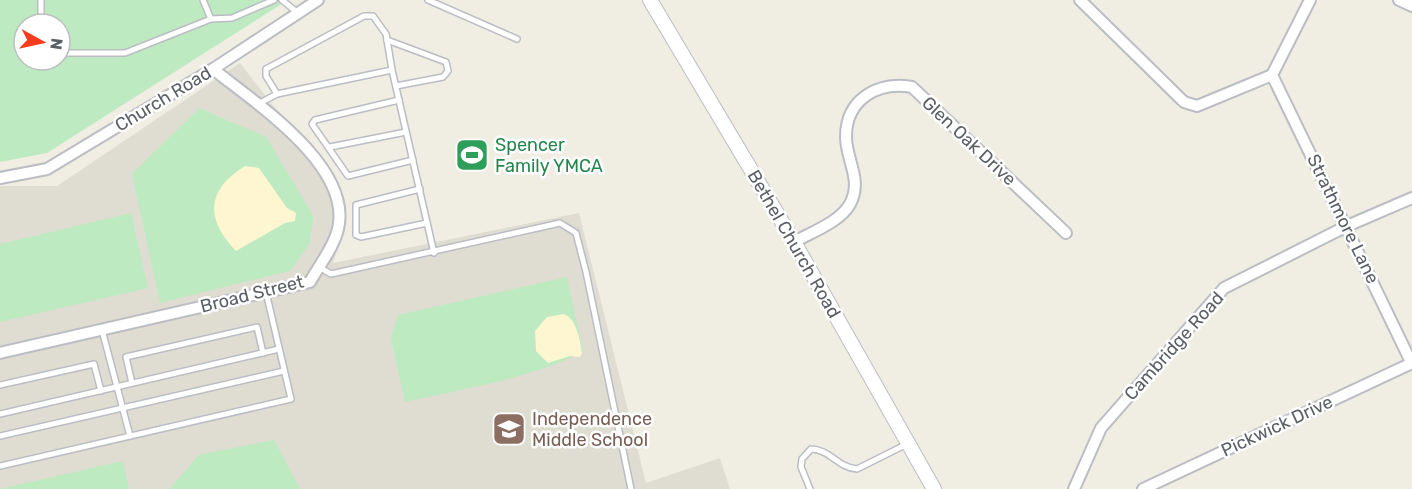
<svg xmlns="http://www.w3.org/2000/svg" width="1412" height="489" viewBox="0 0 1412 489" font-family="Rubik,sans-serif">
  <rect width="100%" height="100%" fill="#f0eee3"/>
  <path fill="#dfddd2" d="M240,63l31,40 56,60 15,29 2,38 -11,33 246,-50 67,270 74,-25 10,31h-730v-303h57z"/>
  <g fill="#bdeac0" fill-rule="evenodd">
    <path d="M0,0h288l-241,153 -47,9zM24,24h36v36h-36z"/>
    <path d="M199,108l67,29 48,80 -5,28 -19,26 -130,32 -28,-129z"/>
    <path d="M131,213l17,75 -148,34v-78z"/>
    <path d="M567,277l16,74c-44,26 -126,39 -178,51l-14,-63 7,-24z"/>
    <path d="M274,440l26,49h-131l30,-34z"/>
    <path d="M123,461l6,28h-129z"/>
  </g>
  <g fill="#fef6d0">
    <path d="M245,166l14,2 28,40 9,5 -1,8 -10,2 -49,28c-31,-32 -30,-61 9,-85z"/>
    <path d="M564,314c13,5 16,27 18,39l-2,4 -10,-1 -22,7 -12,-12 -1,-20 12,-14z"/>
  </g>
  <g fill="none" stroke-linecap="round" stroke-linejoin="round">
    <defs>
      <g id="service">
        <path d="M203,0l8,19"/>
        <path d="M282,0l16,13"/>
        <path d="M428,0l89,39"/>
        <path d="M41,24v-24"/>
        <path d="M387,40l59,22 2,9 -5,6 -47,9"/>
        <path d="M60,53h65l86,-34 21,-1 42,-18"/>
        <path d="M277,94l-11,-18v-7l98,-53h9l13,18 6,36"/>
        <path d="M399,100l-84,20 -3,4 36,52 65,-16"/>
        <path d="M258,104l19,-10 115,-24 42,183"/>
        <path d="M330,147l76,-15"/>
        <path d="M420,189l-64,16v30l5,2 66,-14"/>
        <path d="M319,267l12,7 229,-51 16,10 10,39 45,217"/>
        <path d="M102,330l28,106"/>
        <path d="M132,383l-6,-26 131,-30 6,26"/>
        <path d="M0,385l94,-21 7,27"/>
        <path d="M0,414l279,-65"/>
        <path d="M0,436l284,-65"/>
        <path d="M0,466l291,-67 -25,-107"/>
        <path d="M810,489l-9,-22 1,-8 9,-10c18,0 28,19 46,20l50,-25"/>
      </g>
      <g id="minor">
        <path d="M1080,0l104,102 13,4 75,-31 38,-75"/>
        <path d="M1399,0l13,6"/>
        <path d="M1272,75l140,289"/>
        <path d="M0,178l47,-9 166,-100 105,-69"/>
        <path d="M794,242c18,-10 46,-20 56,-38 13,-24 -4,-44 -4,-67 0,-38 32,-56 66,-50l154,146"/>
        <path d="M0,353l310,-71c8,-15 24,-35 28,-53 15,-63 -83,-126 -125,-160"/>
        <path d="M1074,489l27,-61 123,-140 123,-62 65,-28"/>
        <path d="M1143,489l269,-126"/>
      </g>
      <path id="tertiary" d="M650,0l144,242 140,247"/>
    </defs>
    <use href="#service" stroke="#bbbdc4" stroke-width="8"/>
    <use href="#minor" stroke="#bbbdc4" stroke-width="14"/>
    <use href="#tertiary" stroke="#bbbdc4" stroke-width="16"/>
    <use href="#service" stroke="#fff" stroke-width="5"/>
    <use href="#minor" stroke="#fff" stroke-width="10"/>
    <use href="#tertiary" stroke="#fff" stroke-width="14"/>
  </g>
  <defs>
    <symbol id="stadium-square" viewBox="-11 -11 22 22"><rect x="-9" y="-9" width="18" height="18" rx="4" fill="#2e9e5b" stroke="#fff"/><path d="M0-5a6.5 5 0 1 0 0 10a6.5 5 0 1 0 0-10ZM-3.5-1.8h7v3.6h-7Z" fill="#fff"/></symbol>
    <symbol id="school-square" viewBox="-11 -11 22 22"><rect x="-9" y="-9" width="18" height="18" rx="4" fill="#8d6e63" stroke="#fff"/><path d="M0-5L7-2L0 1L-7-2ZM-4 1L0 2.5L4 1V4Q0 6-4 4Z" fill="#fff"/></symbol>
  </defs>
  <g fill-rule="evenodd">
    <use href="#stadium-square" x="453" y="136" width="38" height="38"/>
    <use href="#school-square" x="490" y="410" width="38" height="38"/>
  </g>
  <g text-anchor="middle" stroke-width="5" stroke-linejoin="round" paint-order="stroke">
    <g font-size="18" fill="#5b5f66" stroke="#fff">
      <text transform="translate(163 99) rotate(-31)" y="6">Church Road</text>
      <text transform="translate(969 141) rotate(43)" y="6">Glen Oak Drive</text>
      <text transform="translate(1343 219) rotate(64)" y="6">Strathmore Lane</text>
      <text transform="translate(794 244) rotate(60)" y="6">Bethel Church Road</text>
      <text transform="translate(252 294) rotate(-14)" y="6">Broad Street</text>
      <text transform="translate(1174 346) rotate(-48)" y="6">Cambridge Road</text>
      <text transform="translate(1277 426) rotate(-25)" y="6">Pickwick Drive</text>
    </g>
    <g font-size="18" fill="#27864d" stroke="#fff" text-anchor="start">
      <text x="495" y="151">Spencer<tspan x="495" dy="21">Family YMCA</tspan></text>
    </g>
    <g font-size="18" fill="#785e54" stroke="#fff" text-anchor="start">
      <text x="532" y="425">Independence<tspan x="532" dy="21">Middle School</tspan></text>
    </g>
  </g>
  <g transform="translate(42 42) rotate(98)"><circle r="28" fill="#ffffff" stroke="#bdbfc2" stroke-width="1.5"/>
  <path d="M0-4.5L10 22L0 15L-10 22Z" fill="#fb3c1e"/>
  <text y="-9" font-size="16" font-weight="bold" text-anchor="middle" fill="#5b5f66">N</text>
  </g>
</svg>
